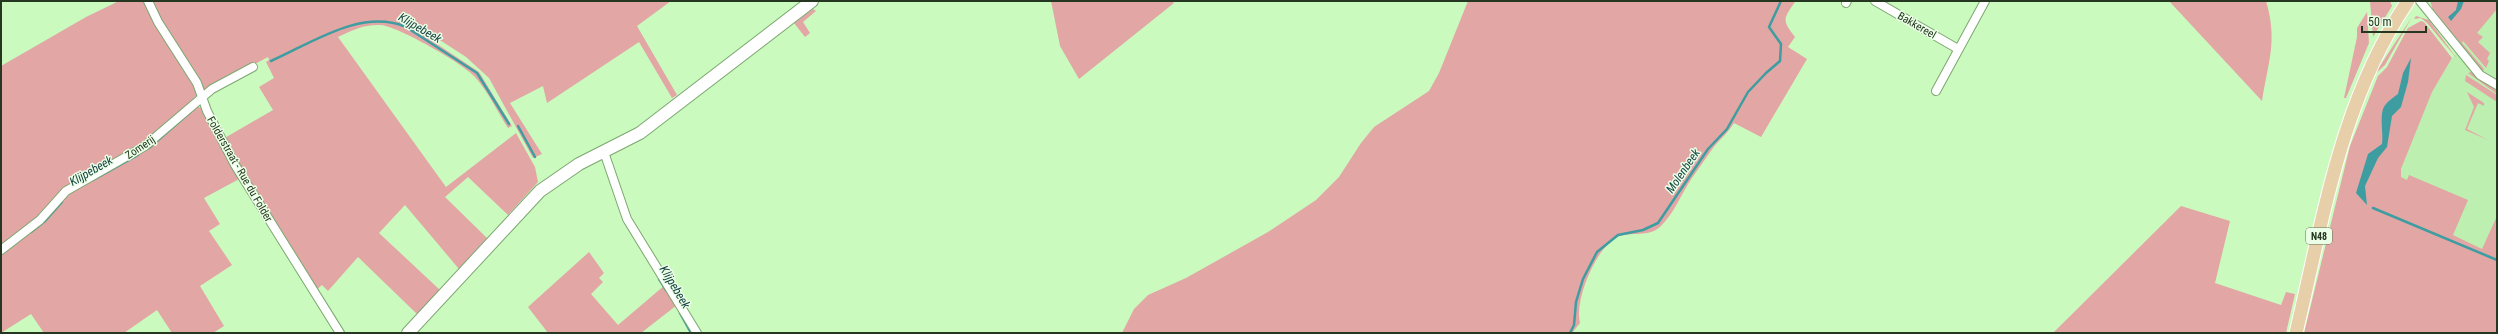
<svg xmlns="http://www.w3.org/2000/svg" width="2498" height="334" viewBox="0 0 2498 334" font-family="'Roboto Condensed',sans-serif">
  <rect width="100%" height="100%" fill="#cbfabf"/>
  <path fill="#bdf0b0" d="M2497,1v259l-50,-21 15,-37 -61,-24v-9l31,-78 33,-53z"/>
  <g fill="#e2a6a5">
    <path d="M119,1h27l48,82 4,11 -44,42 -57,36 -96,76v-182l85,-49z"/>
    <path d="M150,1h521l-34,25 40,69 -5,3 -33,-56 -92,61 -4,-17 -33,17 32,51 -9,4 -44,-80 -23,-21 -60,-39 -2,4 75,50 33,54 -4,2c-11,-17 -20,-37 -34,-52 -12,-13 -75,-49 -93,-51 -16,-1 -29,5 -43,12l108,150 70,-54 19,34 3,15 -30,33 -40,-38 -23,20 42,41 -28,31 -54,-64 -26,28 61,57 -23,24 -59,-57 -30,34 -6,-6 -7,6 -92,-152 50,-29 -14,-23 15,-9 -8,-16 3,-2 -1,-3 -64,34 -35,-56z"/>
    <path d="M1051,1h121l2,2 -95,76 -19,-33z"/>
    <path d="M1468,1h325l2,1c-12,17 -13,18 0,35l-7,10 19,12 -46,78 -27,-14c-6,10 -14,16 -21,25 -7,10 -14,20 -21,30 -11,16 -17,34 -31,48 -12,12 -30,5 -44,11 -21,11 -43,63 -37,86l-8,10h-450l12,-24 14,-14 38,-17 82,-46 48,-32 23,-23 22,-34 13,-16 55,-36 10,-18z"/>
    <path d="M2169,1h97c12,40 2,61 -4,100z"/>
    <path d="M2370,1h20l2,5 -19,31z"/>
    <path d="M2430,1h67v8l-20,24 6,4 -5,5 12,11 -3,6 2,2 -3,7 -23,-27 -1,2 22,26 -1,2 -50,-61z"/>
    <path d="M813,9l3,2 -13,11 7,11 -5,4 -11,-14z"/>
    <path d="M2367,12l2,31 -23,55h-2l13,-61v-9z"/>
    <path d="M2416,16l13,4 29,40 -31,-37 -6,-5 -7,1z"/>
    <path d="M2412,17l-27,48 -11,10z"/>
    <path d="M2421,21l3,1 28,36 -20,34 -31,77v8l6,3 2,-5 59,25 -15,35 29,14 15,-33v117h-193l46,-187 28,-70 9,-9 21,-39z"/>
    <path d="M2471,72l26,19v3l-29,-21z"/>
    <path d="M2466,75l31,20v7l-32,-21z"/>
    <path d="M2467,92l17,11v3l-6,-3 -11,26 21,11 -23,-10 9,-23z"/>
    <path d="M195,106l7,2 39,70 -37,20 16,26 -11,7 23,34 -32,21 24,40 -11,7h-41l-15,-23 -33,23h-80l-13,-19 -30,19v-81l63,-56 35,-21z"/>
    <path d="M2181,206l49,15 -15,62 66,22 5,-13 9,2 -9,39h-233z"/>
    <path d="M589,252l15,21 -5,5 4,4 -12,12 27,31 47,-40 12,20 -36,28h-93l-20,-26z"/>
  </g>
  <g fill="#3d9da1">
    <path d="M2458,1h6l-3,8 -10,12 -3,-4 8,-7z"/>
    <path d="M2411,58l-3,24 -7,25 -9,9 -5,31 -9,11 -13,28 2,19 -11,-12 12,-39 14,-10c2,-11 -4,-32 4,-40 3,-4 8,-7 12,-10l5,-21z"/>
  </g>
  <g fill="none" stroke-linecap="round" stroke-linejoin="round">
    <g stroke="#3d9da1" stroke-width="2.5">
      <path d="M271,61c41,-18 90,-53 135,-34l71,46 32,51"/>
      <path d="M518,126l17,31"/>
      <path d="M149,148l40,-35"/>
      <path d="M93,180l45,-25"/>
      <path d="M2373,208l124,52"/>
      <path d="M31,232l14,-11 17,-19"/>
      <path d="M659,279l7,11"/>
      <path d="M680,313l11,20"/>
      <path d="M1570,333l4,-8 2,-23 7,-23 14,-27 21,-17 25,-5 15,-7 50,-74 19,-20 21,-37 18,-19 14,-12 1,-17 -12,-17 12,-26"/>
    </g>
    <defs>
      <g id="street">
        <path d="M148,1l10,21 39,61 10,28 28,54 105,168"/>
        <path d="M1875,1l83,48"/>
        <path d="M2420,1l60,74 17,10"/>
        <path d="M1846,3l1,-2"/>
        <path d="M1936,91l49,-90"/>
        <path d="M604,152l23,67 70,114"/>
        <path d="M1,250l39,-30 26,-29 79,-45 67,-57 41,-22"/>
      </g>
      <path id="secondary" d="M408,333l132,-142 39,-27 61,-31 172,-132"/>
      <path id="primary" d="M2296,333c27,-113 45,-234 112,-332"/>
    </defs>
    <use href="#street" stroke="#7ca770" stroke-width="10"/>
    <use href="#secondary" stroke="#7ca770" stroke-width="14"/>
    <use href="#primary" stroke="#fff" stroke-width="15"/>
    <use href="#street" stroke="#fff" stroke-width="8"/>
    <use href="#secondary" stroke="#fff" stroke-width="12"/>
    <use href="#primary" stroke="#e7d0a9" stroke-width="13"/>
  </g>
  <g text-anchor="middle" stroke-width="3" stroke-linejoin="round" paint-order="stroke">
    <rect fill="#ebfee6" stroke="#60735b" stroke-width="1" x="2306" y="228" width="26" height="16" rx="3"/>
    <g font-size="10" font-weight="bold" fill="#253720">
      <text x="2319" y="240">N48</text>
    </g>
    <g font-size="11" fill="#253720" stroke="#ebfee6">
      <text transform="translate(1917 25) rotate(30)" y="4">Bakkereel</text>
      <text transform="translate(140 147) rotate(-34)" y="4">Zomerij</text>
      <text transform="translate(240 169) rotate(60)" y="4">Folderstraat - Rue du Folder</text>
    </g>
    <g font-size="12" font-style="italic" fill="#133f41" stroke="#ebfee6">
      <text transform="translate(420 28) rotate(30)" y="4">Klijpebeek</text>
      <text transform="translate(91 171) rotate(-30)" y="4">Klijpebeek</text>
      <text transform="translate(1683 171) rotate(-56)" y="4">Molenbeek</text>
      <text transform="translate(675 287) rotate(59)" y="4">Klijpebeek</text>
    </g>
  </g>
  <rect width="2498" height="334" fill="none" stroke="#253720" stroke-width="4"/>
  <path d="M2362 26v6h64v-6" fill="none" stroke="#253720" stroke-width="2"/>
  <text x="2368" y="26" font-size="12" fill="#253720" stroke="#ebfee6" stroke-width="3" paint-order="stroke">50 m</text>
</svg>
